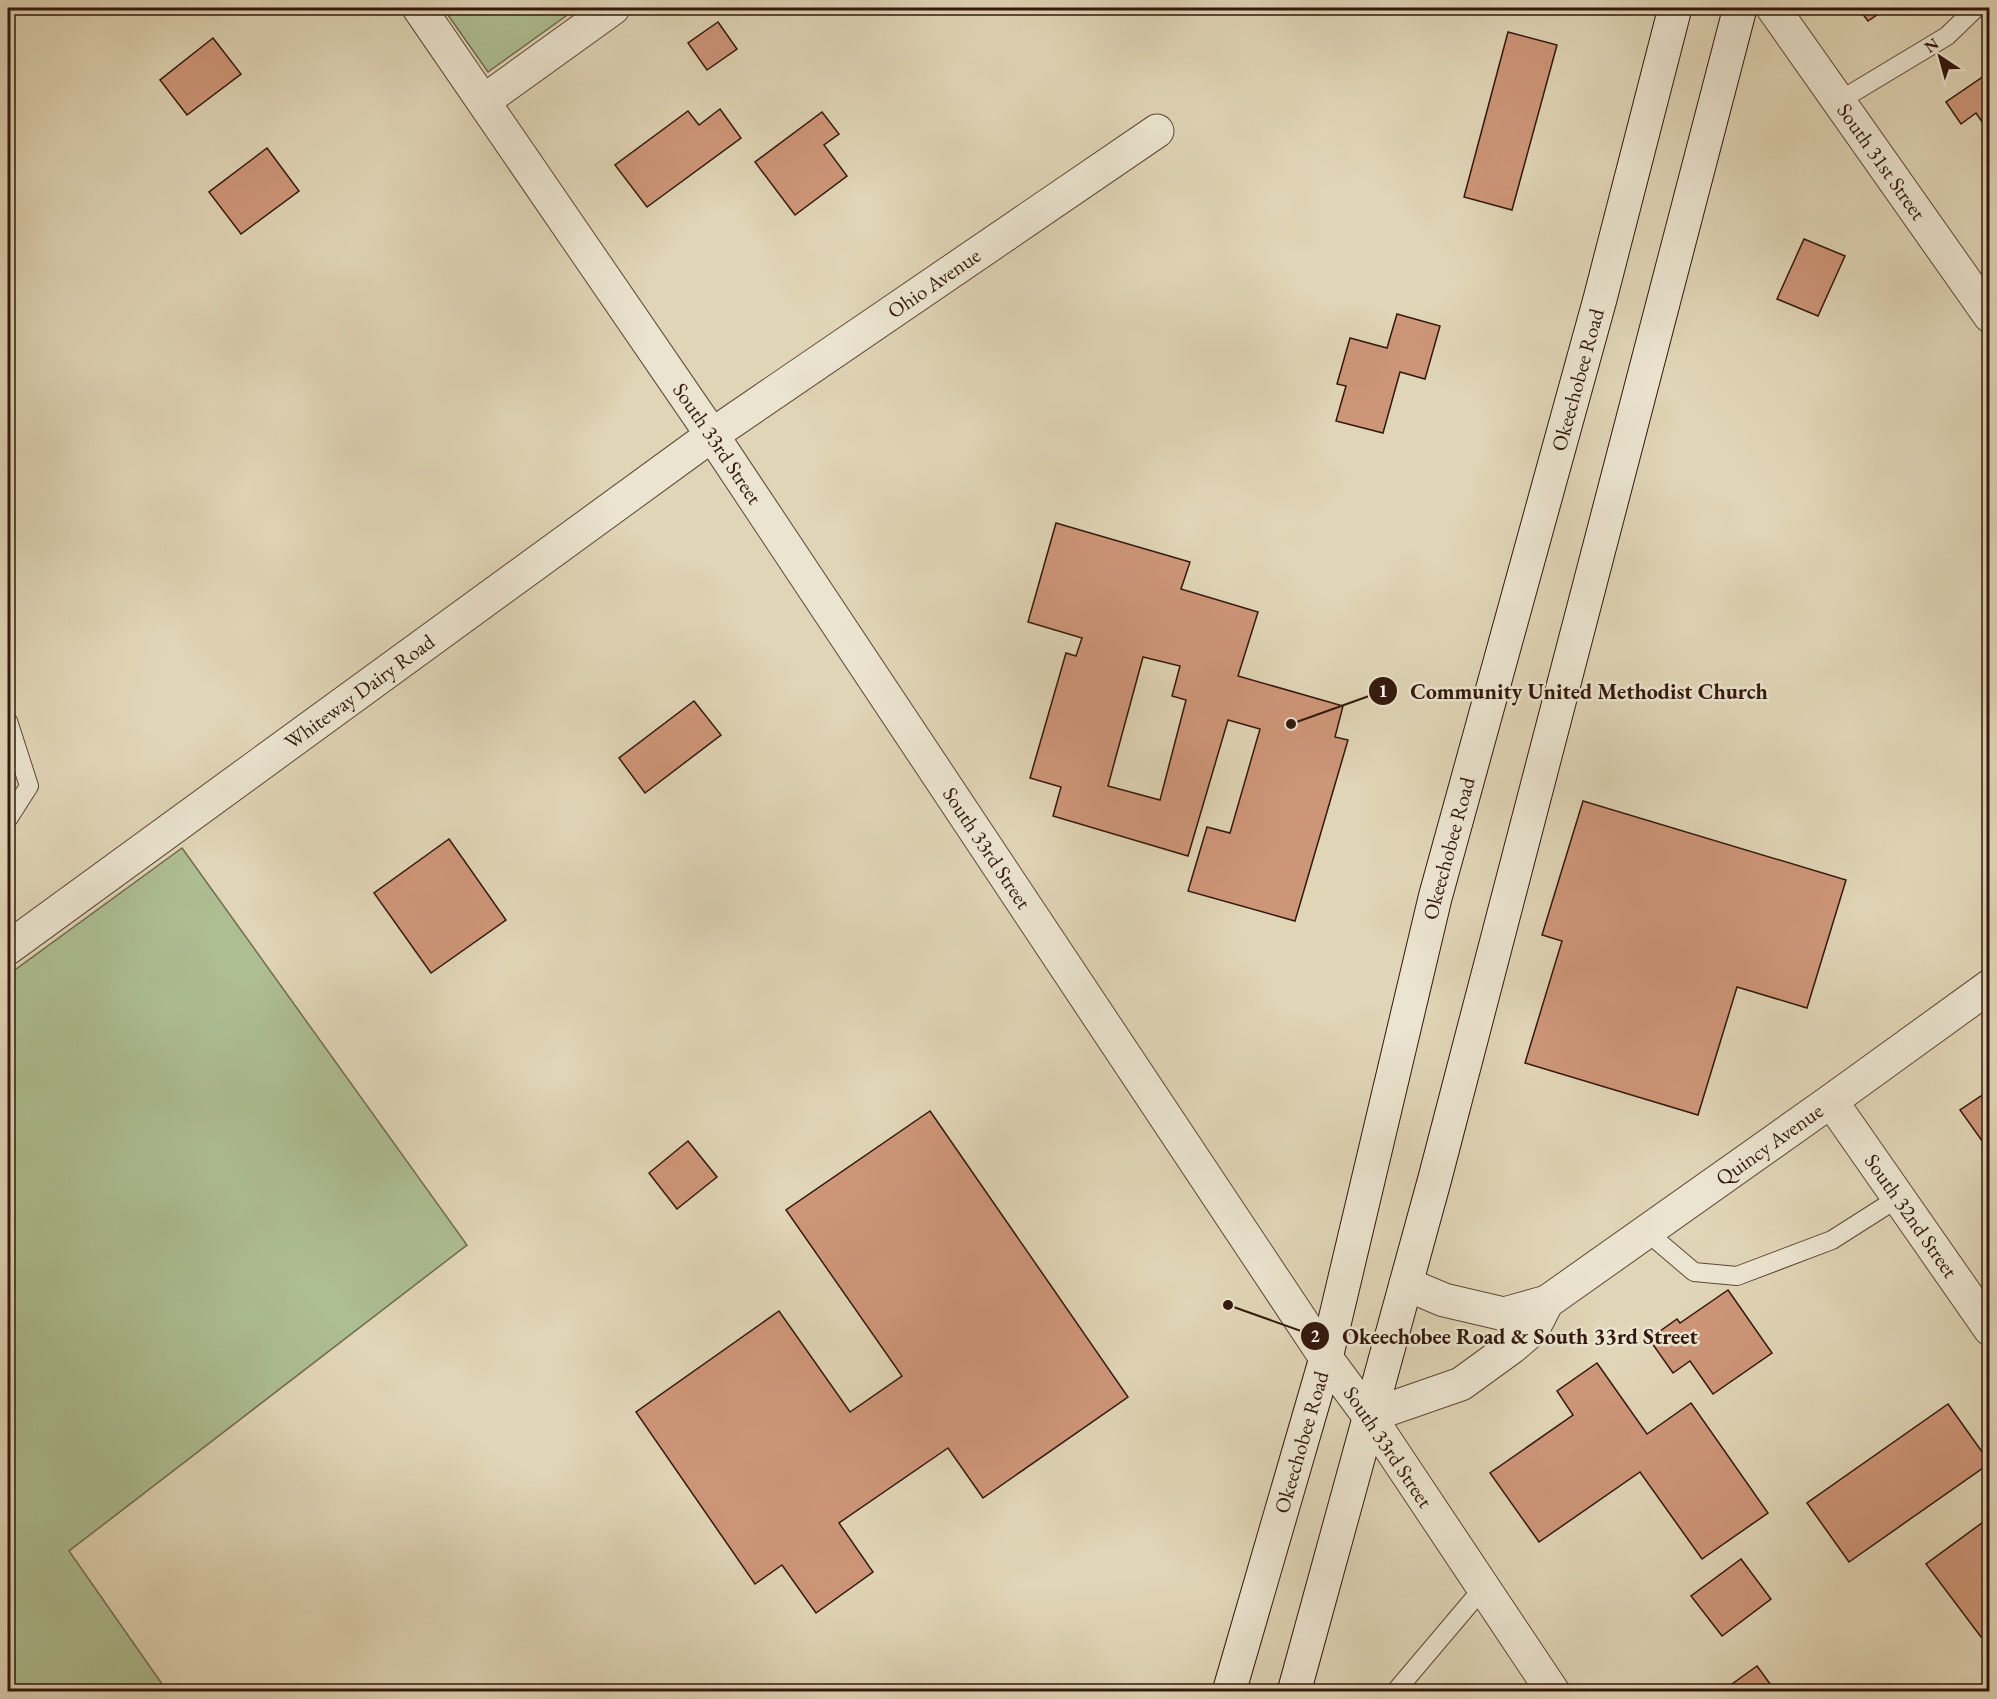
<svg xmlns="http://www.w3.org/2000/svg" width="1997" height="1699" viewBox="0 0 1997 1699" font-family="'EB Garamond',serif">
  <rect width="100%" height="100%" fill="#e0d5b6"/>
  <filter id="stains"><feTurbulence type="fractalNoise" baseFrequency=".00333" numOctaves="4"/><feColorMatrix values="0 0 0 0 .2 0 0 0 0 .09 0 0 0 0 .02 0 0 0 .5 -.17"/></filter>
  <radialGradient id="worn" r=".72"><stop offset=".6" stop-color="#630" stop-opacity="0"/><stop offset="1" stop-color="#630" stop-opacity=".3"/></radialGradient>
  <g fill="#adbe92" stroke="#706b4f" stroke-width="1.5">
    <path d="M443,8h134l-89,64z"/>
    <path d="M182,848l285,397 -398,306 98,140h-159v-716z"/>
  </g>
  <g fill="#ce9679" stroke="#33180c" stroke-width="1.5" fill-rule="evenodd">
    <path d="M1858,8h29l-19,13z"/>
    <path d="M718,22l19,27 -30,21 -19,-27z"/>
    <path d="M1508,32l49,13 -45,165 -48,-13z"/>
    <path d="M213,38l28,36 -54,41 -27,-35z"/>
    <path d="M1990,72v61l-14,-20 -15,11 -15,-22z"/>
    <path d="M720,109l21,29 -94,69 -32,-42 73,-54 11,14z"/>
    <path d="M822,112l17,22 -15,11 23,31 -52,39 -40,-53z"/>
    <path d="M267,148l32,43 -58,43 -32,-42z"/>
    <path d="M1804,239l41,17 -27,60 -41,-17z"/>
    <path d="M1397,314l43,12 -15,53 -25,-7 -17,61 -47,-12 10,-35 -9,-2 13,-46 37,10z"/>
    <path d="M1056,523l134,39 -9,27 77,23 -20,64 105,30 -8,31 13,3 -53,181 -107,-30 19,-64 23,6 30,-104 -32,-9 -40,136 -135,-40 8,-29 -31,-9 36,-125 10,3 6,-18 -54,-16zM1143,657l37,9 -8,30 14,4 -26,100 -52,-14z"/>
    <path d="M694,701l27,34 -76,58 -26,-35z"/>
    <path d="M1583,801l263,79 -39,128 -70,-21 -39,128 -173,-52 37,-122 -20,-6z"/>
    <path d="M449,839l57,81 -75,53 -57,-80z"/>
    <path d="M1990,1090v62l-30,-42z"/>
    <path d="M930,1111l198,286 -145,101 -35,-50 -109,75 34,49 -57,41 -34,-48 -27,19 -119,-172 143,-101 71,101 52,-36 -116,-166z"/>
    <path d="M688,1141l29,36 -40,32 -28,-36z"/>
    <path d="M1728,1290l44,63 -59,41 -23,-33 -17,12 -24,-34 28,-20 3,4z"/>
    <path d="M1597,1363l50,71 44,-31 77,110 -66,46 -62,-87 -101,70 -49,-69 83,-58 -16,-24z"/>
    <path d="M1948,1404l42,59 -141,99 -42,-59z"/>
    <path d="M1990,1517v113l-9,7 -55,-73z"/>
    <path d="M1741,1559l30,40 -49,37 -31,-40z"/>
    <path d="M1757,1666l19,26h-55z"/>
  </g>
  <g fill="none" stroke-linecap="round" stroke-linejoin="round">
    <defs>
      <g id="service">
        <path d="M1839,101l108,-65 29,-28"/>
        <path d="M8,721l21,65 -21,33"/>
        <path d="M1647,1232l47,40 43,4 95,-36 66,-42"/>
        <path d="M1395,1692l88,-104"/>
      </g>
      <g id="minor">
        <path id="s1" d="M1773,8l217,308"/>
        <path d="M484,101l129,-93"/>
        <path id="s2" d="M8,948l704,-513 445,-304"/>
        <path id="s3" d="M1831,1101l159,228"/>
        <path id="s4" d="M1406,1284l38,16 60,14 43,-12 284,-201 159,-115"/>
        <path d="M1547,1302l-14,27 -21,18 -51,37 -92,32 184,276"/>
      </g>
      <g id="tertiary">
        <path id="s5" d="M419,8l293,427 614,923 43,58"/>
      </g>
      <g id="secondary">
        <path id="s6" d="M1229,1692l97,-334 109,-460 165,-599 75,-291"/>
        <path d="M1294,1692l141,-514 305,-1170"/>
      </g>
    </defs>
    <use href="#service" stroke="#5e4736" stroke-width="20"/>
    <use href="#minor" stroke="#5e4736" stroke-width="35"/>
    <use href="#tertiary" stroke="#5e4736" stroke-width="35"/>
    <use href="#secondary" stroke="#33180c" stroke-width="35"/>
    <use href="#service" stroke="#ebe4d0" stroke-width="18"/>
    <use href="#minor" stroke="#ebe4d0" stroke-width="33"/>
    <use href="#tertiary" stroke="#ebe4d0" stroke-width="33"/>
    <use href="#secondary" stroke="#ebe4d0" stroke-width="33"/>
  </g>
  <g text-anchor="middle" stroke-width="5" stroke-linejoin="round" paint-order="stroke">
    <g font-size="21" fill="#33180c" stroke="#ebe4d0">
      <text dy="7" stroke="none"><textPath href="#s1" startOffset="188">South 31st Street</textPath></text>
      <text dy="7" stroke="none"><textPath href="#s2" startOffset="1140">Ohio Avenue</textPath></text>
      <text dy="7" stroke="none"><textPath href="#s6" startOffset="1358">Okeechobee Road</textPath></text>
      <text dy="7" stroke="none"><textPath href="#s5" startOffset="528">South 33rd Street</textPath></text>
      <text dy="7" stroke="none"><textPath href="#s2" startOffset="435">Whiteway Dairy Road</textPath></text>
      <text dy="7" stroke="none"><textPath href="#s5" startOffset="1014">South 33rd Street</textPath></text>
      <text dy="7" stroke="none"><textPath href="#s6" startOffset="872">Okeechobee Road</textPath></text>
      <text dy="7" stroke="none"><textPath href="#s4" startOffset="420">Quincy Avenue</textPath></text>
      <text dy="7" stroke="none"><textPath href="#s3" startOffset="140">South 32nd Street</textPath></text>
      <text dy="7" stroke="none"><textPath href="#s6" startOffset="260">Okeechobee Road</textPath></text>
      <text transform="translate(1388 1447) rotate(56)" y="7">South 33rd Street</text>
    </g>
  </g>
  <path fill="none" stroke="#33180c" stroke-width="2" d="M1291 724L1383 691M1228 1305L1315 1336"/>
  <g fill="#33180c" stroke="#ebe4d0" stroke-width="2">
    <circle cx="1291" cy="724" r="6"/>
    <circle cx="1228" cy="1305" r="6"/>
    <circle cx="1383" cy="691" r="15"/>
    <circle cx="1315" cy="1336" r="15"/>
  </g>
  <g font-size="18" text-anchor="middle" font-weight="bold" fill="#fff">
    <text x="1383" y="697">1</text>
    <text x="1315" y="1342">2</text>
  </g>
  <g font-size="22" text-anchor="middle" font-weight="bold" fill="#33180c" stroke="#ebe4d0" stroke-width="5" stroke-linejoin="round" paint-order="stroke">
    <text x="1589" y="699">Community United Methodist Church</text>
    <text x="1520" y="1344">Okeechobee Road &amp; South 33rd Street</text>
  </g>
  <rect width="1997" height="1699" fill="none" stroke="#e0d5b6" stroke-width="30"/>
  <rect x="9" y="9" width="1979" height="1681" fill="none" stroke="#33180c" stroke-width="3"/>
  <rect x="15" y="15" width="1967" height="1669" fill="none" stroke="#33180c" stroke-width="1.5"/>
  <g transform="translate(1940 57) rotate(324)" stroke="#ebe4d0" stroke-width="4.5" paint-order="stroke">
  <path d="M0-4.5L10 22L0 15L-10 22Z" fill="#33180c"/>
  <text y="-9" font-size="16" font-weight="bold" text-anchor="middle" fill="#33180c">N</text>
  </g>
  <rect width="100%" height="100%" filter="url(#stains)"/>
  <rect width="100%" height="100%" fill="url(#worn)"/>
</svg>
